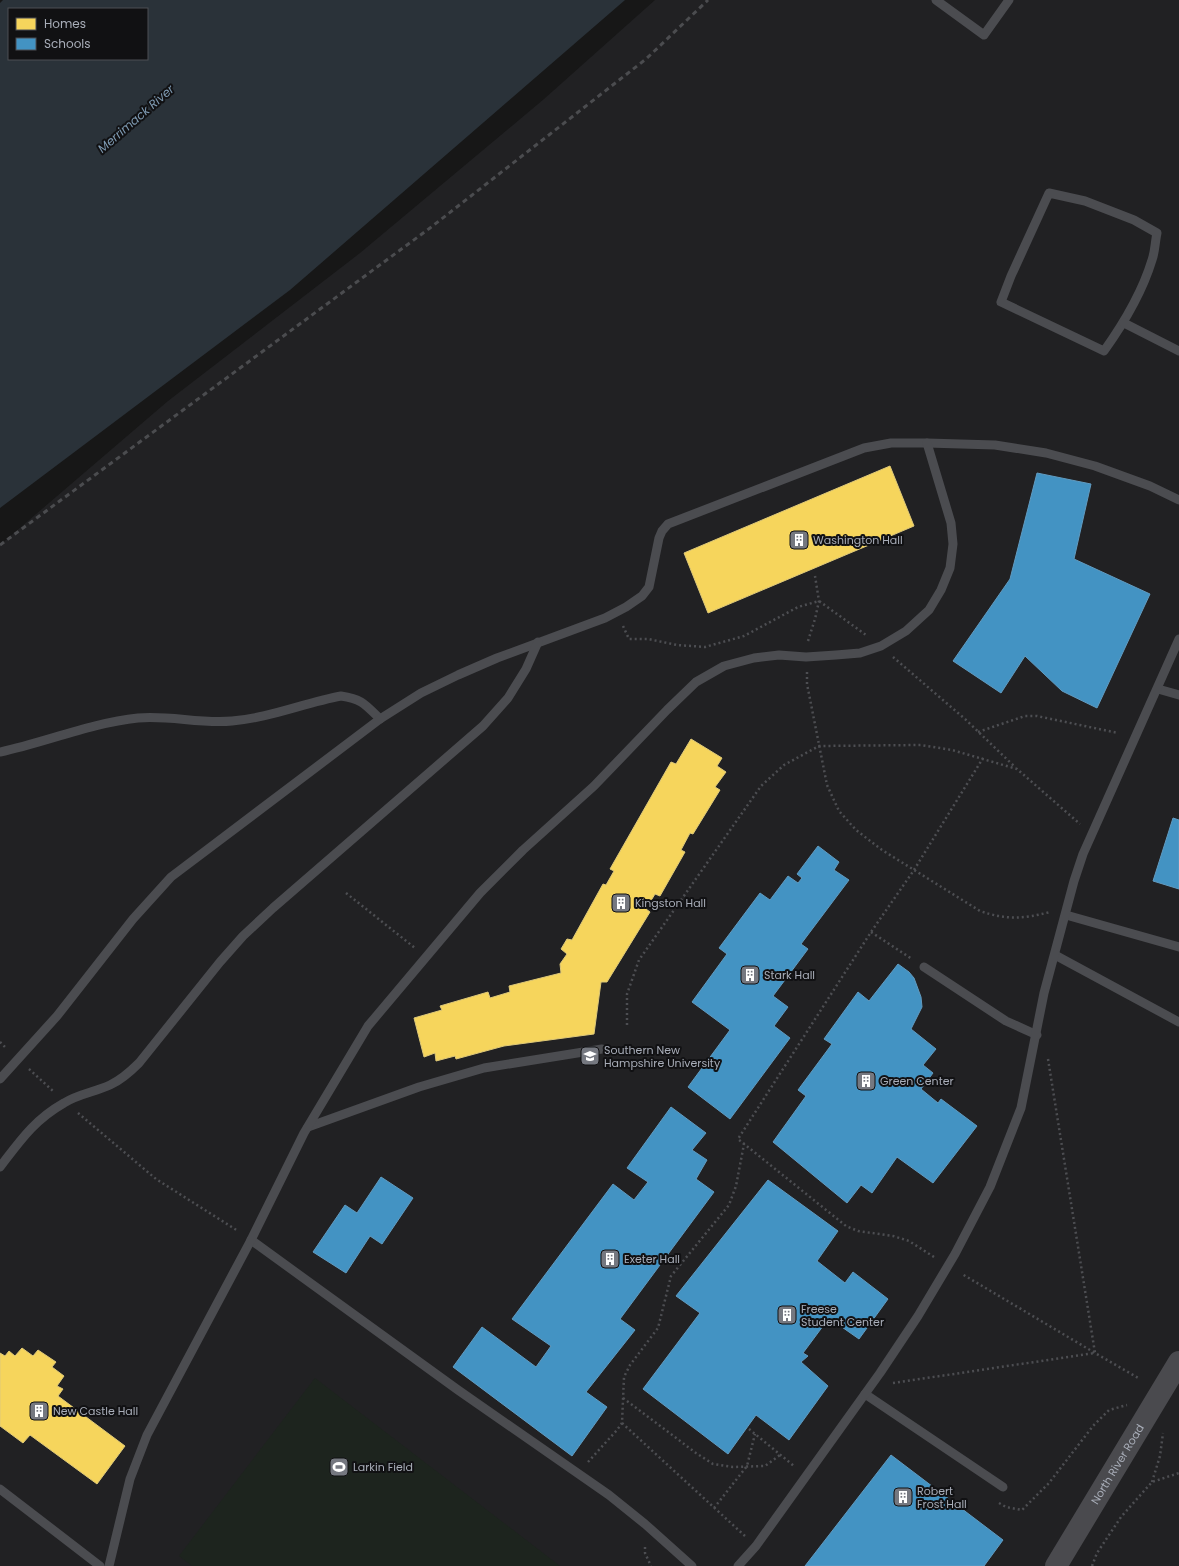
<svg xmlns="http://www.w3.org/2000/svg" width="1179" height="1566" viewBox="0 0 1179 1566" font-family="Poppins,sans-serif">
  <rect width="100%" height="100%" fill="#171717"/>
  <path fill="#212123" d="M655,0h524v1566h-1179v-1021l168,-144 192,-148 184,-154z"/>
  <path fill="#1d241e" d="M315,1378l245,188h-368l-13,-10z"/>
  <path fill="#2a3239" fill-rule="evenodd" d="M3,0h622l-335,290 -290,218v-505zM9,9h138v50h-138z"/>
  <g fill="#f6d55c" stroke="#dfc978">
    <path d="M890,466l24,60 -206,87 -24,-60z"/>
    <path d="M691,739l31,19 -5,8 9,6 -11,15 5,3 -27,44 -3,-1 -9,17 4,2 -25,44 -5,-2 -9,15 4,3 -43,70h-6l-7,52 -90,12 -48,13 -1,-3 -19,5 -1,-8 -11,4 -10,-39 28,-8 -2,-4 48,-14 2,6 20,-6 -1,-6 52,-13 -1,-9 7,-10 -6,-5 6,-10 5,1 31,-56 3,1 8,-14 -4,-2 61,-107 5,2z"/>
    <path d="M22,1348l11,8 5,-6 18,12 -4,5 12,9 -7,10 6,3 -5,7 67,50 -28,38 -67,-49 -7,8 -23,-17v-73l5,3 4,-5 6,5z"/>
  </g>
  <g fill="#4393c3" stroke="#619bc0">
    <path d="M1037,473l54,11 -17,75 76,35 -53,114 -35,-17 -37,-35 -24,37 -48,-32 57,-82z"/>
    <path d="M1173,818l6,2v69l-26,-8z"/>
    <path d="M818,846l21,16 -5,8 15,10 -48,64 7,5 -35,47 15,11 -14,19 16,12 -60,81 -42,-32 42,-57 -38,-28 35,-48 -8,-6 41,-55 10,7 18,-24 10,7 4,-5 -5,-4z"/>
    <path d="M898,964l11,8 5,6 7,19 1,10 -11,22 25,20 -13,16 10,8 -12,16 17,14 3,-4 36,27 -44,57 -36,-26 -25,36 -11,-8 -14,18 -74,-61 33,-46 -8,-6 34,-46 -8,-5 34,-47 11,9z"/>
    <path d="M671,1107l35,26 -14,17 15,10 -11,19 18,13 -94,127 15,11 -49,62 21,15 -35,49 -119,-89 29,-40 54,40 15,-21 -39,-27 101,-135 21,16 14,-18 -21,-14z"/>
    <path d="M381,1177l32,21 -31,46 -12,-8 -24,37 -33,-21 32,-47 12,8z"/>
    <path d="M768,1180l70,51 -21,30 28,22 8,-11 35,27 -29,40 -30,-21 -26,35 5,3 -7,6 27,24 -39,54 -33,-25 -28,39 -85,-65 57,-76 -24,-17z"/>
    <path d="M891,1455l112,85 -19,26h-179z"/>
  </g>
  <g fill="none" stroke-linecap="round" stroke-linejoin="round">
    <g stroke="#4d4e52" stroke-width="2.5" stroke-dasharray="2 3" stroke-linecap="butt">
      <path d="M623,626l6,13h19l29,6 28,2 39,-11 54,-29 21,-6 47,34"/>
      <path d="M808,641l7,-22 4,-18 -4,-25"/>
      <path d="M893,657l72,62 50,48"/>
      <path d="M807,672v12l20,101 12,26 17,19 26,20 98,61c26,9 43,8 70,1"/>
      <path d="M978,732l47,-16h12l81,17"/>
      <path d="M346,893l69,55"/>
      <path d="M871,932l41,27"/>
      <path d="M627,1025v-31l12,-34 122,-174 23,-21 35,-19 102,-1 31,5 65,19 63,55"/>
      <path d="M0,1042l7,7"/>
      <path d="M1048,1059l47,294 45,26"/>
      <path d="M29,1069l24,22"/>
      <path d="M78,1113l78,66 82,52"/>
      <path d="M934,1257l-25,-16 -16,-5 -35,-5 -12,-5 -108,-87 133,-207 43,-62 69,-112"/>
      <path d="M893,1383l202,-30 -133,-79"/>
      <path d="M623,1398l73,55 17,11 20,3 32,-1 15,-11"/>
      <path d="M622,1423l123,113"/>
      <path d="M749,1429l45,37"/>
      <path d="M588,1462l29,-32 5,-7 2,-46 6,-12 28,-37 13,-52 58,-71 7,-19 8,-42"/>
      <path d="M1152,1482l8,-26 3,-23"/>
      <path d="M999,1503l7,4 16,3 27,-27 44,-57 16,-16 18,-5"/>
      <path d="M714,1508l33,-42 8,-32"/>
      <path d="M645,1547v6l6,13"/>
      <path d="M1092,1566l5,-13 24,-36 31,-35 27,-9"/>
    </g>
    <g stroke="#4b4c50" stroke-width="9">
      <path d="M936,0l48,35 25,-35"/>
      <path d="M1049,193l36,8 49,19 23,13c-2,9 -2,19 -5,27 -10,33 -28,63 -48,91l-103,-49 10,-26z"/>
      <path d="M1124,323l55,28"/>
      <path d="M1158,689l21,6"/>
      <path d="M0,752c46,-10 91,-29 138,-34 31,-3 62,6 94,3 37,-3 72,-18 109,-25 21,3 24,8 39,23"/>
      <path d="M1066,915l113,32"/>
      <path d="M1055,955l124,67"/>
      <path d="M924,967l82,54 31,14"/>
      <path d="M0,1079l57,-63 76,-97 38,-42 209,-158 41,-26 37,-18 39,-17 108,-40 21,-11 16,-11 7,-9 10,-49 3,-7 6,-7 196,-76 27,-5h36l68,2 51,8 49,13 55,20 29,14"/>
      <path d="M308,1127l111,-40 65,-19 118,-19"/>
      <path d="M0,1167c20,-26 34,-47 64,-64 14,-9 31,-11 46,-18 11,-5 20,-13 29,-22l81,-101 23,-26 30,-28 210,-182 25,-28 18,-29 12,-27"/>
      <path d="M251,1240l207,150 151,105 36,29 47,42"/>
      <path d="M865,1394l138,93"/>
      <path d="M0,1489l100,77"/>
      <path d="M109,1566l21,-87 17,-44 104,-195 53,-107 64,-107 112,-133 43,-43 71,-64 73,-76 29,-28 28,-16 30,-8 25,-3 27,2 30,-2 24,-2 21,-7 25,-15 23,-21 12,-20 9,-22 3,-24 -2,-21 -24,-80"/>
      <path d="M738,1566l18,-20 124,-173 38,-57 37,-62 35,-67 31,-79 23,-115 30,-112 9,-27 96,-215"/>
    </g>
    <path stroke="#4a4a4e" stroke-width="22" id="s1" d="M1056,1566l123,-204"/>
    <path stroke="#4b4c4f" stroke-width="3" stroke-dasharray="5 4" stroke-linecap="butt" d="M0,545l430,-317 216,-169 62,-59"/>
  </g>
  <defs>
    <symbol id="building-square" viewBox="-11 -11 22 22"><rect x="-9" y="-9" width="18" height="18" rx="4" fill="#757880" stroke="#111113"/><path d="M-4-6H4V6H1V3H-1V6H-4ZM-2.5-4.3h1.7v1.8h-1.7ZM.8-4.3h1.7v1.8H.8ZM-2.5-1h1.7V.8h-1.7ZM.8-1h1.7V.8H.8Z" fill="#fff"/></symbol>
    <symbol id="university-square" viewBox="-11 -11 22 22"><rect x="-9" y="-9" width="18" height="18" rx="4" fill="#757880" stroke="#111113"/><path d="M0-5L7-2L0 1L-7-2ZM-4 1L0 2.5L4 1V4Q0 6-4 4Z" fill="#fff"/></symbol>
    <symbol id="stadium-square" viewBox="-11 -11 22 22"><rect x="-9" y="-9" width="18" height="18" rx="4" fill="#757880" stroke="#111113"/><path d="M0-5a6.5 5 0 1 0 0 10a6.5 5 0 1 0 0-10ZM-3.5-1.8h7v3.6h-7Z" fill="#fff"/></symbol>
  </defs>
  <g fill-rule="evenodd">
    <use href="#building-square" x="788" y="529" width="22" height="22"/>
    <use href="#building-square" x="610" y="892" width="22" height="22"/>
    <use href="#building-square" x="739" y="964" width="22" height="22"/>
    <use href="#university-square" x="579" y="1045" width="22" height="22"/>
    <use href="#building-square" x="855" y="1070" width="22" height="22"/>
    <use href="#building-square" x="599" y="1248" width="22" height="22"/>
    <use href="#building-square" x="776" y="1304" width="22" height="22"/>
    <use href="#building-square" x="28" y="1400" width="22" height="22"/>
    <use href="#stadium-square" x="328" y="1456" width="22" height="22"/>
    <use href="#building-square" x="892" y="1486" width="22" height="22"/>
  </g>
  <g text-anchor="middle" stroke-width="4" stroke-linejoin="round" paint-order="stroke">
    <g font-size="11" fill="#a8adb8" stroke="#111113" text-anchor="start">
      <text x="813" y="544">Washington Hall</text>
      <text x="635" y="907">Kingston Hall</text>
      <text x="764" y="979">Stark Hall</text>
      <text x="604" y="1054">Southern New<tspan x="604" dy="13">Hampshire University</tspan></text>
      <text x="880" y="1085">Green Center</text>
      <text x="624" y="1263">Exeter Hall</text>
      <text x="801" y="1313">Freese<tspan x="801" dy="13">Student Center</tspan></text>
      <text x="53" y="1415">New Castle Hall</text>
      <text x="353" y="1471">Larkin Field</text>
      <text x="917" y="1495">Robert<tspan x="917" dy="13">Frost Hall</tspan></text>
    </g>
    <g font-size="11" fill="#a8adb8" stroke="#111113">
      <text dy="4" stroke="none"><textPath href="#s1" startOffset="119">North River Road</textPath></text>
    </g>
    <g font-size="12" font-style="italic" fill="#7f9bb3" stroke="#111113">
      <text transform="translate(136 119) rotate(-41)" y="4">Merrimack River</text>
    </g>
  </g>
  <rect x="8" y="8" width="140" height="52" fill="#111113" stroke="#4d4f55"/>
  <rect x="16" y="18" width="20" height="12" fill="#f6d55c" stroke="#4d4f55"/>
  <text x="44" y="28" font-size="12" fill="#a8adb8">Homes</text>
  <rect x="16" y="38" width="20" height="12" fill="#4393c3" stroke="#4d4f55"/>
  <text x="44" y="48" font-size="12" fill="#a8adb8">Schools</text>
</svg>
